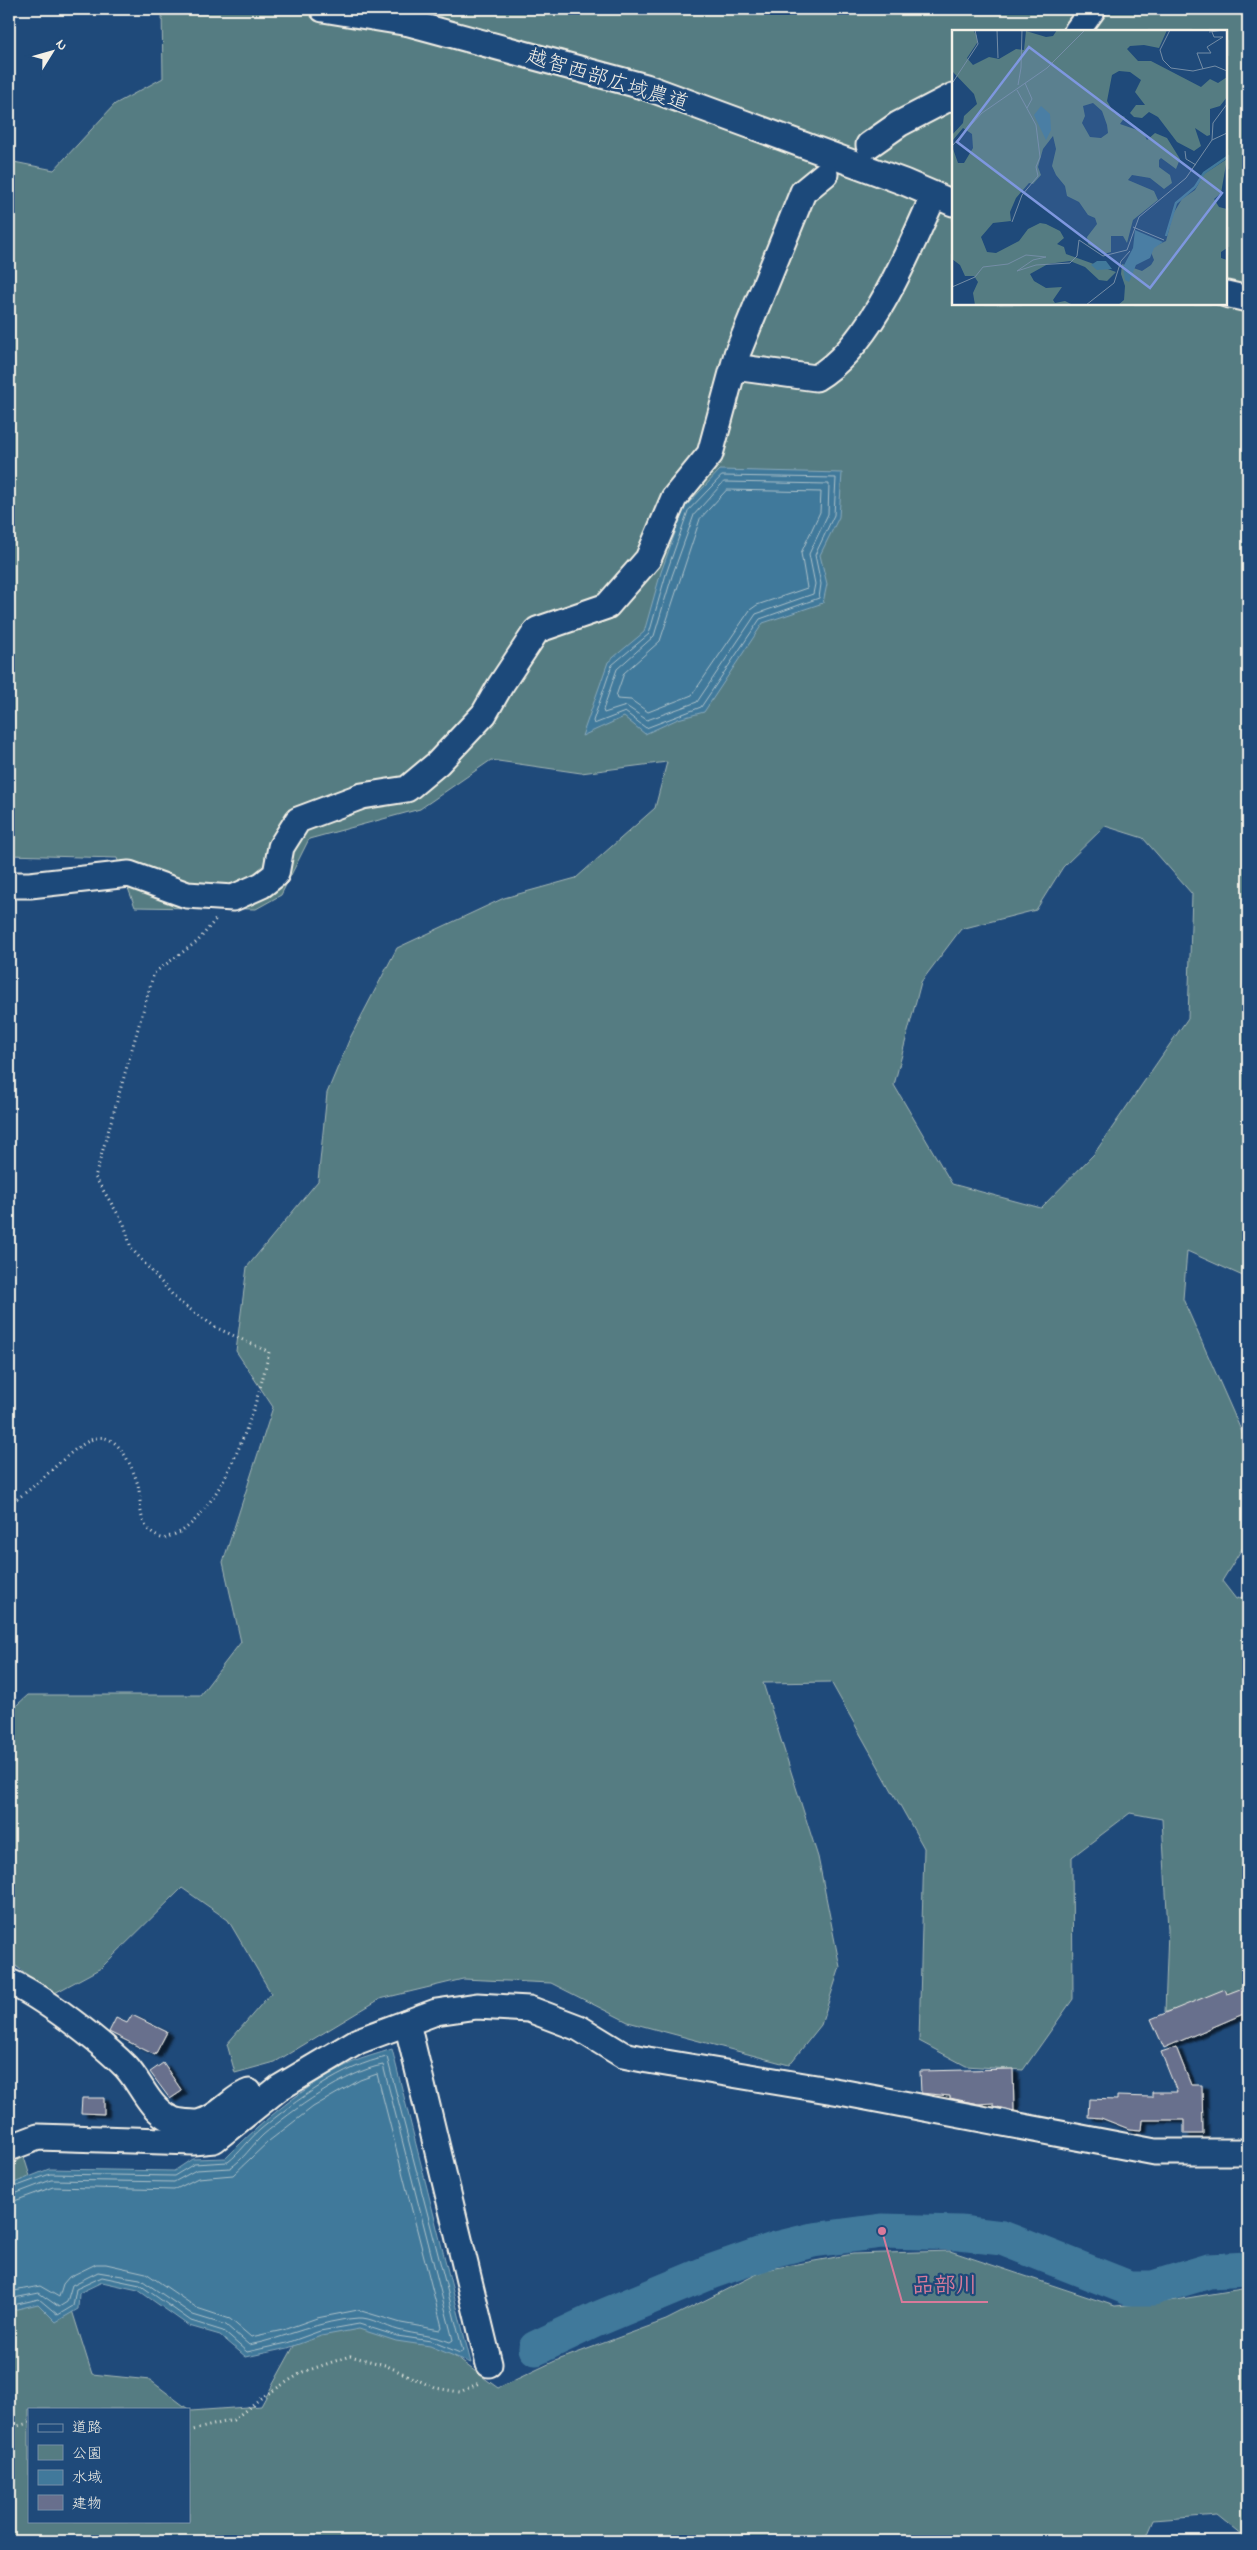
<svg xmlns="http://www.w3.org/2000/svg" width="1257" height="2550" viewBox="0 0 1257 2550" font-family="'Indie Flower','Klee One',sans-serif">
  <defs>
    <filter id="shadow"><feDropShadow dx="5.5" dy="3" stdDeviation="1" flood-color="#0009"/></filter>
  </defs>
  <rect width="100%" height="100%" fill="#1f4a7a"/>
  <filter id="ink" filterUnits="userSpaceOnUse"><feTurbulence type="fractalNoise" baseFrequency=".02" numOctaves="2"/><feDisplacementMap in="SourceGraphic" scale="10" xChannelSelector="R" yChannelSelector="G"/><feConvolveMatrix kernelMatrix="1 2 1 2 8 2 1 2 1" color-interpolation-filters="sRGB"/></filter>
  <g filter="url(#ink)">
    <g fill="#557c82" stroke="#a4b6b5" fill-rule="evenodd">
      <path d="M162,9h1086v1094l-6,37 6,15v119l-3,3 -58,-26 -4,48 65,147v93l-26,42 14,18 12,-4v398l-83,19 3,-82 -6,-111 -32,-6 -58,44 1,142 -50,71 -57,-4 -47,-25 5,-193 -93,-166 -68,1 55,174 22,110 -19,58 -32,40 -161,-43 -77,-39 -88,-4 -83,20 -105,63 -40,11 -8,-29 44,-51 -43,-73 -46,-32 -81,80 -48,26 -44,-33v-249l19,-17h172l41,-53 -18,-80 50,-155 -37,-56 11,-84 71,-86 9,-88 23,-55 47,-90 107,-50 72,-20 79,-70 12,-46 -86,11 -90,-13 -71,49 -111,30 -28,56 -25,14 -121,-2 -18,-49 -108,-3v-694l45,9 61,-66 48,-26zM953,31h273v273h-273zM1105,826l38,12 49,56 -4,124 -94,136 -53,54 -89,-24 -58,-99 27,-103 40,-53 75,-19 27,-43z"/>
      <path d="M24,2157l68,217 58,6 38,29h-159v112h160v-112l2,2 70,-5 44,-80 60,-12 78,34 55,40 57,-27 111,-41 99,-50 88,-16 97,-3 165,55 48,-4 85,-14v252l-31,-25 -63,5 -9,21h-1136v-375z"/>
    </g>
    <g fill="#41799b" stroke="#89a9ba">
      <path d="M720,470l122,3 -3,44 -19,38 7,29 -4,19 -60,20 -59,89 -26,7 -33,15 -21,-17 -42,19 26,-74 36,-30 17,-60 23,-64z"/>
      <path d="M392,2049l79,314 -41,-17 -34,-5 -37,-12 -38,7 -33,12 -42,9 -26,-22 -31,-9 -51,-36 -36,-8 -23,11 -1,16 -22,13 -18,-18 -29,7v-126l40,-16 125,2 18,-12 34,-1c37,-38 78,-72 125,-95 13,-6 27,-9 41,-14z"/>
    </g>
    <g fill="none" stroke-linecap="round" stroke-linejoin="round">
      <g stroke="#acc1c9" stroke-width="1">
        <path d="M722,476l114,2 -2,37 -19,40 6,29 -2,14 -59,21 -59,88 -55,21 -21,-16 -31,12 -1,-3 19,-56 37,-31 17,-60 22,-63z"/>
        <path d="M724,482l105,2 -1,30 -19,40 6,30 -2,10 -57,20 -59,88 -50,18 -21,-14 -22,7 -1,-3 14,-41 37,-33 18,-60 22,-61z"/>
        <path d="M727,490l94,2 -1,20 -19,41 6,35 -50,17 -7,5 -58,85 -44,17 -17,-12 -14,-1 -1,-3 8,-23 36,-32 40,-122z"/>
        <path d="M9,2189l41,-15 124,2 20,-12 34,-2c12,-9 21,-23 33,-33 34,-28 83,-64 126,-72l76,294 -3,2 -29,-12 -34,-5 -38,-12 -39,7 -33,12 -40,9 -24,-21 -32,-10 -51,-36 -38,-8 -26,12 -3,17 -15,9 -19,-16 -30,7"/>
        <path d="M9,2196l42,-16 123,2 22,-12 34,-2c13,-8 22,-23 33,-33 28,-24 84,-64 120,-70l70,275 -3,2c-18,-7 -33,-7 -52,-12 -12,-3 -27,-13 -40,-12 -38,2 -72,20 -109,27l-23,-20 -33,-10 -53,-36 -42,-7 -26,13 -5,17 -8,5 -20,-14 -30,6"/>
        <path d="M9,2203l44,-16 121,3 24,-12 35,-3 36,-34 44,-34 47,-27 17,-6 65,253 -2,3 -39,-7 -43,-13 -41,8 -34,12 -32,7 -21,-18 -33,-11 -51,-35 -40,-9h-10l-27,13 -6,7 -4,13 -19,-11 -31,6"/>
      </g>
      <path stroke="#41799b" stroke-width="35" d="M536,2348l59,-28 115,-48 66,-23 37,-9 69,-9 78,2 42,5 127,50h24l56,-17 39,-2"/>
    </g>
    <g fill="#686f8d" stroke="#f4f1e8" filter="url(#shadow)">
      <path d="M1248,1986v26l-84,36 -13,-29 74,-30 2,5z"/>
      <path d="M132,2015l35,17 -12,23 -46,-23 7,-14 11,5z"/>
      <path d="M1176,2047l15,38h11l1,49h-19v-14h-42l-1,10 -12,-1 -28,-11 -13,-1 1,-18 28,1v-4l35,1v-5h25l-16,-40z"/>
      <path d="M163,2063l19,28 -12,8 -20,-27z"/>
      <path d="M1013,2069l1,42 -21,-5v-3l-15,1 -28,-6v-2l-29,-3 -1,-22z"/>
      <path d="M82,2098h22v16l-23,-1z"/>
    </g>
    <g fill="none" stroke-linecap="round" stroke-linejoin="round">
      <defs>
        <g id="minor">
          <path d="M323,9l86,14 237,64 258,95 49,21"/>
          <path d="M1077,31l16,-22"/>
          <path d="M869,145l30,-21 54,-28"/>
          <path d="M1226,294l22,5"/>
          <path d="M734,367l82,11c56,-33 92,-126 118,-183"/>
          <path d="M9,885h21l99,-11 58,21 46,3 29,-13 14,-11 5,-27 17,-27 64,-24 45,-7 31,-26 46,-49 16,-28 37,-56 70,-24 41,-47 26,-61 36,-44 27,-100 58,-142 8,-20 22,-18"/>
          <path d="M9,1982c31,12 93,61 117,85 15,16 23,42 45,52 5,3 24,5 30,3 18,-4 32,-25 48,-30"/>
          <path d="M407,2023l82,341"/>
          <path d="M9,2148l29,-11 155,5 21,-2 65,-52 79,-47 78,-29 41,-6 52,3 50,19 44,27 25,5 192,32 315,60h93"/>
        </g>
      </defs>
      <use href="#minor" stroke="#f4f1e8" stroke-width="29"/>
      <g stroke="#f4f1e8" stroke-width="3" stroke-dasharray="1 4" stroke-linecap="butt">
        <path d="M9,1505c9,-7 19,-14 27,-21 17,-14 36,-36 57,-45 24,-10 40,29 45,46 3,12 1,27 6,38 4,9 11,13 20,16 5,-3 13,-5 18,-8 45,-31 76,-127 87,-179l-52,-24 -39,-27 -47,-53 -7,-24 -29,-47 59,-204 44,-32 18,-22"/>
        <path d="M9,2428l20,-5"/>
        <path d="M189,2431l44,-11 28,-22 42,-26 47,-16 35,9 50,23 25,4 19,-9"/>
      </g>
      <use href="#minor" stroke="#1f4a7a" stroke-width="25"/>
    </g>
  </g>
  <g text-anchor="middle" stroke-width="4.5" stroke-linejoin="round" paint-order="stroke">
    <g font-size="21" fill="#f4f1e8" stroke="#1f4a7a">
      <text transform="translate(608 79) rotate(17)" y="7">越智西部広域農道</text>
    </g>
  </g>
  <g transform="translate(952 30)">
    <rect width="275" height="275" fill="#1f4a7a"/>
    <path d="M0,0h21l4,6v7l-10,15 6,7 16,-8 10,2 17,-10 8,1 2,-19 20,6 7,-1 4,-6h110l-8,18 -15,-3 -14,1 -3,3 11,12h13l50,26 9,-8 8,4 9,-6v20l-7,9 -10,3v26l-3,1 -12,-8 6,18 -7,5 -17,-9 -19,-25 -9,-5 -7,6 -8,-1 -4,-4 6,-8h9l-10,-13 6,-12 -11,-8 -11,-1 -7,4 -5,26 7,12 11,4 -5,7 23,8 4,8 8,-7 12,5 13,21 -4,10 -15,-11 -2,2v7l11,8 2,8 -8,6 -14,-11 -18,-3 -4,5 26,11 4,9 -25,20 -6,23 -4,-7h-12v16l-7,2 -16,-10 -1,-7 10,-13 -2,-6 -7,-3 -9,-13 -12,-6 -2,-10 -9,-11 -4,-9 4,-17 -3,-13 -10,13 -5,18 3,8 -8,9 -4,-1 -13,15 -6,14 1,9 -18,2 -12,14 6,15 9,1 23,-12 9,-12 12,-6 6,1 14,7 4,7 -7,6 7,3 2,7 50,18 -9,9 -8,-1 -14,-13 -15,-6 -22,3 -18,10 4,7 12,7 16,-1 -9,13 2,3 10,-2 8,4h-98l-2,-12 5,-11 -4,-6h-9l-5,-11 -8,-6v-113l6,17h6l9,-15 -1,-14 -9,-6 -10,12 -1,-5 11,-12 1,-7 13,-12 -3,-10 -22,-23zM141,73l9,8 5,14 1,8 -7,5 -11,-1 -8,-14 3,-7 -2,-10zM275,129l-6,34 -7,6 5,8 8,2v39l-6,4v6l6,2v45h-109l6,-5 1,-14 -4,-12 1,-10 20,7 9,-6 3,-5 -3,-8 2,-5 13,-6 7,-27 9,-15 13,-9 9,-16z" fill="#557c82" fill-rule="evenodd"/>
    <path d="M89,76l9,8 1,16 -5,10 -12,-25zM183,200l28,12 -9,6 -4,10 -14,7 -7,17 -4,-2 -2,-13 10,-19zM145,231h9l6,8 -15,1 -6,-5z" fill="#41799b"/>
    <path fill="none" stroke="#41799b" stroke-width="2.5" d="M214,206l10,-33 19,-16 9,-14 23,-16"/>
    <path fill="none" stroke="#748da6" stroke-width="1" d="M45,0l1,28M218,0l-10,20 3,10 8,8 22,3 22,-5 12,5M257,2l15,-2M251,39l-6,-16h14l-4,-6 16,-10h-9l-2,-5M1,52l25,-38 -3,-14M73,53l7,16 -5,9M66,55l3,-17 1,-38M0,81v-31M260,110l1,-17 14,-19M0,116l30,-33 65,-45 38,-38M233,121l1,8 10,6M60,192l10,-27 16,-19 -2,-9 4,-10 -4,-32 -19,-35M181,197l31,13M0,257l23,-10 8,-10 25,-3 18,-9 20,2 -13,3 -16,11 19,-6 34,-2 7,-7 2,-16 24,16 24,-6 12,-33 47,-39 26,-38 15,-7M134,275l28,-22 7,-22 9,-10"/>
    <path fill="#7e97df" fill-opacity="0.15" stroke="#7e97df" stroke-width="2.5" d="M77,17l193,146 -72,95 -193,-146z"/>
    <rect width="275" height="275" fill="none" stroke="#f4f1e8" stroke-width="2.5"/>
  </g>
  <path fill="none" stroke="#d87a9a" stroke-width="2" d="M882 2231L902 2302H988"/>
  <circle fill="#d87a9a" stroke="#1f4a7a" stroke-width="2" cx="882" cy="2231" r="5"/>
  <g font-size="22" text-anchor="middle" font-weight="bold" fill="#d87a9a" stroke="#1f4a7a" stroke-width="4.5" stroke-linejoin="round" paint-order="stroke">
    <text x="945" y="2292">品部川</text>
  </g>
  <rect width="1257" height="2550" fill="none" stroke="#1f4a7a" stroke-width="30"/>
  <rect x="15" y="15" width="1227" height="2520" fill="none" stroke="#f4f1e8" stroke-width="2" filter="url(#ink)"/>
  <rect x="28" y="2408" width="162" height="115" fill="#1f4a7a" stroke="#748da6"/>
  <rect x="38" y="2424" width="25" height="8" fill="#1f4a7a" stroke="#748da6"/>
  <text x="72" y="2432" font-size="15" fill="#f4f1e8">道路</text>
  <rect x="38" y="2445" width="25" height="15" fill="#557c82" stroke="#748da6"/>
  <text x="72" y="2458" font-size="15" fill="#f4f1e8">公園</text>
  <rect x="38" y="2470" width="25" height="15" fill="#41799b" stroke="#748da6"/>
  <text x="72" y="2482" font-size="15" fill="#f4f1e8">水域</text>
  <rect x="38" y="2495" width="25" height="15" fill="#686f8d" stroke="#748da6"/>
  <text x="72" y="2508" font-size="15" fill="#f4f1e8">建物</text>
  <g transform="translate(52 52) rotate(53)" stroke="#1f4a7a" stroke-width="4" paint-order="stroke">
  <path d="M0-4L9 19L0 12L-9 19Z" fill="#f4f1e8"/>
  <text y="-8" font-size="14" font-weight="bold" text-anchor="middle" fill="#f4f1e8">N</text>
  </g>
</svg>
